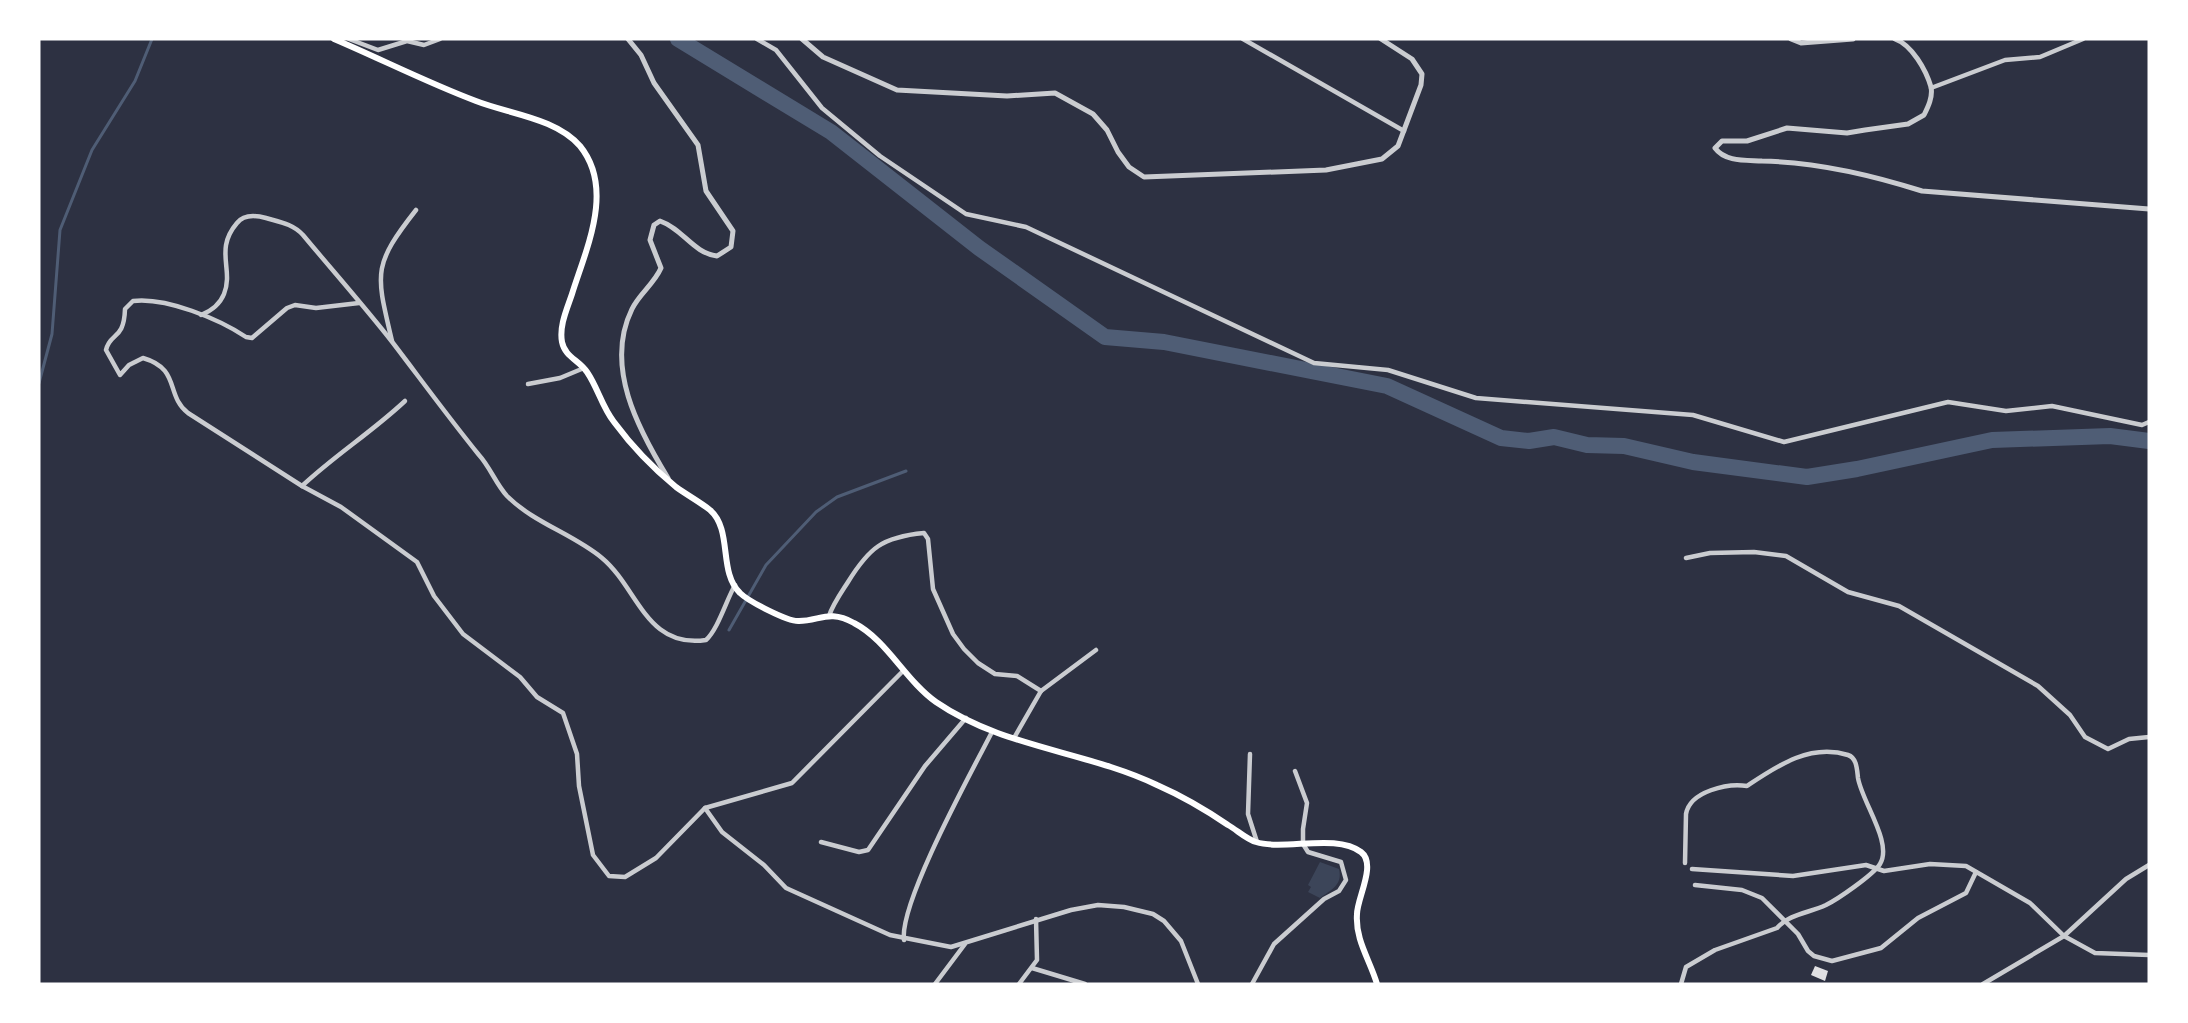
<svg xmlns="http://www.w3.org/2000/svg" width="2188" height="1023" viewBox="0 0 2188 1023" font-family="Lato,sans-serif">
  <rect width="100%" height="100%" fill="#2d3142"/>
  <path fill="#3c4559" d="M1320,862l19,7c4,16 -8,21 -19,29l-12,-6 3,-5 -3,-2z"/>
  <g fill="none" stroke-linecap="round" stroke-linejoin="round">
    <g stroke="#4f5d75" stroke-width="3">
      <path d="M39,383l13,-49 8,-104 32,-80 43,-69 17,-42"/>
      <path d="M729,630l37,-65 50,-53 21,-15 69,-26"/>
    </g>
    <path stroke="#4f5d75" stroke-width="16" d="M678,39l153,93 148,116 126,89 59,5 223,44 114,52 28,3 25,-4 33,8 37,1 69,16 114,15 50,-8 135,-29 118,-4 39,5"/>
  </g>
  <path fill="#e0e0e3" d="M1815,966l13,5 -3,10 -14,-6z"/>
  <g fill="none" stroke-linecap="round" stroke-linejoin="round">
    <g stroke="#caccd0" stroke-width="4.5">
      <path d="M349,39l29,11 29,-9 17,4 16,-6"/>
      <path d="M757,39l19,11 46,58 58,48 86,58 60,13 288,136 74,7 88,28 217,17 91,27 164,-40 58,9 46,-5 90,19 7,-3"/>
      <path d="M1243,39l161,92"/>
      <path d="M1931,88l74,-28 35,-3 43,-18"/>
      <path d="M359,303l-43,5 -21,-3 -8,3 -35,30 -6,-1c-27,-18 -80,-40 -113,-36l-8,8c-1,32 -15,23 -19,41l14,25 9,-10 14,-7c38,11 22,37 45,55l114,73 39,21 76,55 17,34 29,38 57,43 17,20 26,16 14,41 2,32 14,69 16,21 16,1 31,-19 49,-50 87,-25 111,-112"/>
      <path d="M201,315c10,-4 19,-11 23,-21 10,-25 -10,-44 13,-71 7,-9 18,-8 29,-5 14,4 27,6 37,17 30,36 61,71 90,108 29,38 56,75 86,112 11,12 17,29 28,41 27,27 66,38 95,62 36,30 44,91 104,82 12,-11 20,-39 29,-55"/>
      <path d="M392,341c-16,-68 -20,-75 24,-131"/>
      <path d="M528,384l32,-6 24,-10"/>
      <path d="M302,486c33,-31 70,-54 103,-85"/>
      <path d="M1686,558l24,-5 44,-1 32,4 62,36 51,14 139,80 32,29 15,22 23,12 21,-10 20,-2"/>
      <path d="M829,616c4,-12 12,-23 19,-34 21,-34 34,-45 76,-49l4,6 5,50 20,45 11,15 14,14 17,11 22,2 24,15"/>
      <path d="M1014,738l27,-47 55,-41"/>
      <path d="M1250,754l-2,60 9,28"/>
      <path d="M705,808l17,24 42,33 22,23 104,47 61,12 120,-37 27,-5 26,2 29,7 11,7 17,20 17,43"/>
      <path d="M821,842l38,10 9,-2 57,-84 41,-48"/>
      <path d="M1692,869l101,7 73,-11 18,6 46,-7 36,2 64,37 34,33 62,-57 23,-14"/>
      <path d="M1695,885l47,5 20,8 36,36 10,17 6,5 18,5 49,-13 37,-30 48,-25 10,-21"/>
      <path d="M904,940c-5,-37 68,-169 88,-208"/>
      <path d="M1032,968l53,16"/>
      <path d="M935,984l30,-40"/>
      <path d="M1019,984l18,-24 -1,-41"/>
      <path d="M1252,984l22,-40 50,-45 15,-8 7,-11 -5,-18 -33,-10 -5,-8v-15l4,-26 -12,-32"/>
      <path d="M1681,984l5,-17 29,-17 62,-22c12,-14 32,-15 49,-23 12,-6 47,-30 54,-41 13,-21 -18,-62 -22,-86 -1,-8 -1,-20 -10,-23 -38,-12 -71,11 -101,31 -19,-3 -57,5 -61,28l-1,49"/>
      <path d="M1983,984l81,-48 31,17 54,2"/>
    </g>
    <g stroke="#caccd0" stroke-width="5">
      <path d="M628,39l13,16 13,28 44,62 8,46 27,40 -2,16 -14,9c-24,-3 -34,-27 -57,-35l-6,4 -4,15 11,28c-7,16 -22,26 -29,41 -28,57 6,120 36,169"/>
      <path d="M802,39l21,18 74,33 110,6 48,-3 38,21 14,16 11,22 11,15 15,10 182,-7 56,-11 16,-13 23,-61 1,-11 -10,-15 -31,-20"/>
      <path d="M1791,39l10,4 52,-4"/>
      <path d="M1895,39c17,6 31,31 36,48 2,10 -3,20 -7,28l-16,9 -43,6 -18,3 -60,-5 -40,13h-25l-7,7c10,14 31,12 47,13 53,1 110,14 160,30l227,18"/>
    </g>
    <path stroke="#fff" stroke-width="6" d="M334,39c47,20 94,44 142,62 33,13 80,17 104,45 35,43 6,103 -8,148 -5,15 -13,32 -10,48 3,15 17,18 25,30 11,16 15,35 27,50 17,23 40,47 62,65 11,8 24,15 34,23 23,20 8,62 30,83 8,8 48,29 59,28 21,0 30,-12 55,2 33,17 51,57 82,79 67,46 150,49 221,83 25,11 49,25 71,40 9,5 18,14 28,17 28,9 80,-9 105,10 16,12 -4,46 -4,62 -2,26 13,46 20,70"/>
  </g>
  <rect width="2188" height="1023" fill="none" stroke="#ffffff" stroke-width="81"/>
</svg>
